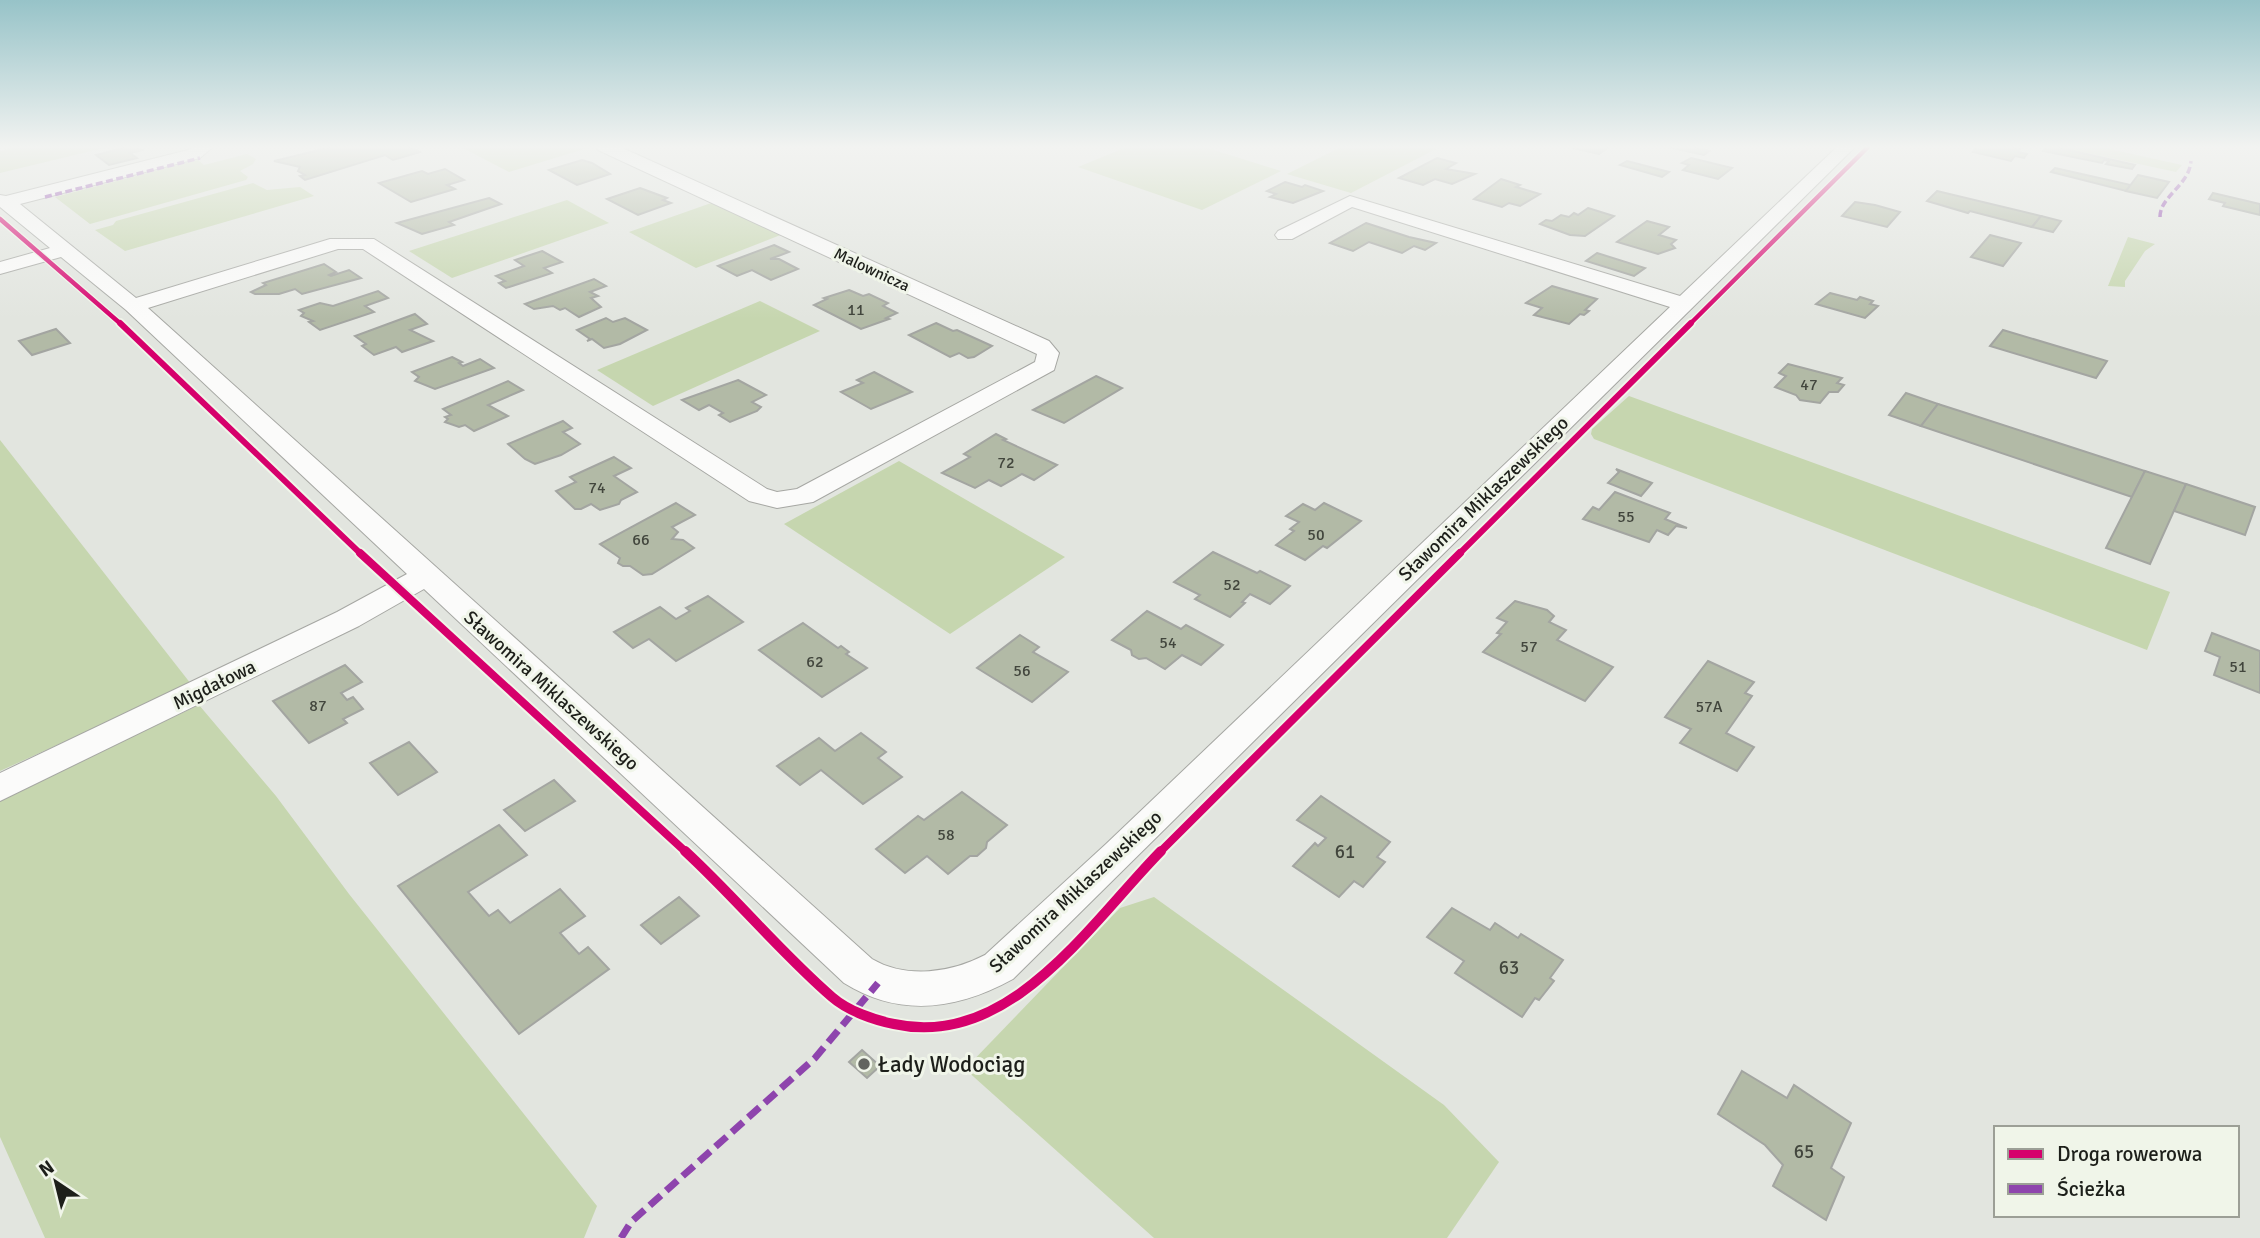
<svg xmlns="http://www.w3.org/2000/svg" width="2260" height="1238" viewBox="0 0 2260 1238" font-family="Signika,sans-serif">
  <rect width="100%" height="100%" fill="#e2e5df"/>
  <g fill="#c6d6af">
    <path d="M21,146h91l-112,27v-22z"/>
    <path d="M459,146h135l-85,26z"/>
    <path d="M1129,146h72l80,25 -79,39 -124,-43z"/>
    <path d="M1343,146h84l9,3 -85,44 -64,-19z"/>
    <path d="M2055,146h41l86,19 -6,7z"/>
    <path d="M247,154l9,5 -3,5 -13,7 8,6 -2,3 -156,44 -35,-27 143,-37 6,5z"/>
    <path d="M253,183l14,7 33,-3 14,9 -189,55 -30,-21 18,-5 3,-4z"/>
    <path d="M567,200l42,23 -157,55 -43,-27z"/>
    <path d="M714,202l69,32 -87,34 -67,-36z"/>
    <path d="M2128,237l27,7 -10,7 -20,30v6l-17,-1z"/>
    <path d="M760,301l60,30 -167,75 -56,-36z"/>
    <path d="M1629,396l541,196 -23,58 -553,-211 -3,-5 1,-5z"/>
    <path d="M0,440l191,244 -191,87z"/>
    <path d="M899,461l166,96 -115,77 -166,-110z"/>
    <path d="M199,705l77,91 73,98 248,312 -13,32h-539l-45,-101v-338z"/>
    <path d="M1154,897l290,208 55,57 -52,76h-293l-189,-169 155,-161z"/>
  </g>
  <g fill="#b2baa6" stroke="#a3a5a1" stroke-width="2">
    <path d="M131,146l11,4 -12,3 7,5 -28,7 -13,-10z"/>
    <path d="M336,146h72l12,6 -27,8 -8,-5 -80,25 -5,-4 5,-1 -7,-4 2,-4 -26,-6z"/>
    <path d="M1575,146h35l-11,8 -26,-6z"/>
    <path d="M1664,146h24l21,5 -5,4z"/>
    <path d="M1978,146h28l14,3 -2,3 9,2 -3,4 -9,-2 -4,5 -38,-9z"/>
    <path d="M2048,146h3l84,19 -3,4 -26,-5 3,-3 -5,-1 -2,3 -59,-12z"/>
    <path d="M1437,158l19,5 -10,6 29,5 -23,10 -17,-5 -12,6 -24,-7z"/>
    <path d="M1691,158l41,10 -14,11 -35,-9 6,-5 -7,-2z"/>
    <path d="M582,160l10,3 18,11 -33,11 -28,-15z"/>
    <path d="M1627,161l42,11 -7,5 -42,-12z"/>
    <path d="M2055,168l76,17 -5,6 -75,-19z"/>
    <path d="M445,169l19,11 -17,5 8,4 -44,13 -32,-19 43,-12 6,3z"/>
    <path d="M2138,175l31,7 -12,16 -31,-7z"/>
    <path d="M1501,179l19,6 -4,2 24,7 -20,12 -11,-3 -7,4 -28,-8z"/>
    <path d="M1285,182l17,5 3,-2 18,6 -30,12 -23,-6 6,-3 -9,-3z"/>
    <path d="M640,188l27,10 -4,2 8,3 -33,12 -31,-16z"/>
    <path d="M1937,191l104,25 -9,11 -62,-16 -2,2 -41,-12z"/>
    <path d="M2213,193l47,11v11l-37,-9 2,-3 -16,-4z"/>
    <path d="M489,198l12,6 -52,18 5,3 -32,9 -25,-11z"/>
    <path d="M1855,202l20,3 25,7 -13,15 -45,-11z"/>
    <path d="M1588,208l26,8 -29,20 -15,-1 -30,-11 6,-4 6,1 9,-6 8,2 5,-4 4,2z"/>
    <path d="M2041,216l20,5 -8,11 -21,-5z"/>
    <path d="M1647,221l22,6 -10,8 17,5 -5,4 4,4 -17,6 -41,-12z"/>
    <path d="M1366,223l43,14 27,6 -11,7 -11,-4 -12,7 -33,-11 -16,9 -23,-8z"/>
    <path d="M1990,235l31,8 -18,23 -32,-9z"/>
    <path d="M774,245l15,7 -19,7h9l19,10 -27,11 -19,-10 -15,6 -19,-10z"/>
    <path d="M542,251l20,11 -18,6 8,5 -46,15 -7,-5 6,-2 -9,-5 28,-10 -9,-6z"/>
    <path d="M1597,253l48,15 -11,8 -48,-15z"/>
    <path d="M324,264l12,8 -7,3 2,1 18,-6 12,8 -59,16 -7,-5 -16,5h-24l-4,-2 15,-7 -3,-2z"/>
    <path d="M594,279l12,7 -16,6 8,4 -7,2 10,9 -22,10 -14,-9 -5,2 -7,-4 -19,3 -9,-5z"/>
    <path d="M1552,286l45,13 -12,11 4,1 -5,4 -4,-1 -11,10 -35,-9 8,-7 -16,-5z"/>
    <path d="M849,290l14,6 6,-2 19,9 -5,3 14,7 -11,5 3,1 -28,10 -47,-24 13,-6 -3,-1z"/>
    <path d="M378,291l10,7 -23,8 9,6 -54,18 -11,-8 4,-1 -12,-5 3,-3 -5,-3 21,-7 13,3z"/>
    <path d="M1830,293l27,7 3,-3 13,4 -3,3 8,2 -13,12 -49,-14z"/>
    <path d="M415,314l12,10 -17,6 23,11 -31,11 -6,-5 -22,8 -12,-9 4,-2 -11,-8z"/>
    <path d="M606,318l7,4 12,-4 22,12 -27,14 -16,4 -12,-9 -5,2 3,-2 -13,-9z"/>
    <path d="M936,323l17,8 4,-1 35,16 -18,11 -6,1 -9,-5 -9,4 -41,-22z"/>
    <path d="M56,329l14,14 -38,12 -13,-14z"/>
    <path d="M2003,330l104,31 -11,17 -106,-32z"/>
    <path d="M452,357l10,5 -3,1 4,3 17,-7 14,9 -59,21 -20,-8 4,-4 -7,-5z"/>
    <path d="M1788,364l54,14 -5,5 7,2 -6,7h-9l-9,11 -20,-3 -4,-5 -21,-8 11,-11 -7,-3z"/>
    <path d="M874,372l38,20 -41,17 -30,-17 22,-9 -6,-3z"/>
    <path d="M1096,376l26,12 -58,35 -31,-13z"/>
    <path d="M738,380l28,15 -14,7 9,5 -4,4 -27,11 -11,-7 4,-2 -14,-8 -10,5 -17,-10z"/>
    <path d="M508,381l15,9 -35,15 20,11 -34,15 -9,-6 -6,2 -14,-5 3,-3 -3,-2 6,-2 -8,-6z"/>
    <path d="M1906,393l32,11 -17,22 -32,-11z"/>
    <path d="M1938,404l25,8 182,59 -13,26 -211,-71z"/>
    <path d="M563,421l9,7 -9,4 17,12 -19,11 -26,9 -10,-5 -17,-15z"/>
    <path d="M996,434l10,5 -3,1 54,25 -23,15 -12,-6 -21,12 -12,-6 -14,8 -33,-15 28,-16 -6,-3z"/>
    <path d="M614,457l17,11 -17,8 23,16 -16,8 -2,4 -19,6 -9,-6 -10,5h-6l-19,-18 20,-9 -6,-5z"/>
    <path d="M1616,469l36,14 -11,13 -33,-13 11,-11z"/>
    <path d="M2145,471l41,13 -36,80 -44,-16z"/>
    <path d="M2186,484l69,23 -10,28 -71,-24z"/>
    <path d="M1615,492l55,21 -5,6 22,9 -11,-2 -8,9 -11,-5 -8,12 -66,-23 10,-12 6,3z"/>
    <path d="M676,503l19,12 -23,12 6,5 -6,7 11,1 11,8 -42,26 -9,1 -13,-9h-7l-5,-3 2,-5 -20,-14z"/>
    <path d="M1324,503l37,18 -34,27 -4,-2 -18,14 -29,-15 18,-14 -4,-2 9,-7 -13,-6 17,-12 12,6z"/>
    <path d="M1213,552l44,21 3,-2 30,15 -20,18 -20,-10 -8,8 3,1 -15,14 -35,-18 5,-4 -26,-13z"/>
    <path d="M708,596l35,26 -67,39 -27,-22 -16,9 -19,-16 46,-25 16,12 14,-8 -4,-3z"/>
    <path d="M1515,601l32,9 7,6 -5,6 17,8 -9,10 56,27 -28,34 -102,-49 18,-18 -4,-1 10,-11 -10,-4z"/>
    <path d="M1147,611l34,18 5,-4 37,20 -22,20 -19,-10 -17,14 -19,-11 -7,1 -7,-4 -1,-5 -19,-10z"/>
    <path d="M803,623l35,25 3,-2 8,6 -3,2 21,14 -45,29 -63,-47z"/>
    <path d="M2212,633l48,18v42l-46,-18 6,-18 -15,-6z"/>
    <path d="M1020,635l19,12 -6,5 35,20 -36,30 -55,-34z"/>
    <path d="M1708,661l46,21 -9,11 7,3 -26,37 28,14 -17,24 -57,-28 11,-14 -26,-12z"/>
    <path d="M345,665l17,17 -21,11 6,7 6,-3 10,12 -20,10 4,4 -38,20 -36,-42z"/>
    <path d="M861,733l25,19 -8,6 24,19 -39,27 -42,-34 -21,15 -23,-19 42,-28 16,13z"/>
    <path d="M409,742l28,30 -39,23 -28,-32z"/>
    <path d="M554,780l21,21 -50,30 -21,-21z"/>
    <path d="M962,792l45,33 -20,17 -1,6 -9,8h-7l-22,18 -21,-18 -22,17 -29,-24 42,-33 6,4z"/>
    <path d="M1321,796l69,46 -13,15 8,5 -22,25 -9,-6 -15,16 -46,-31 22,-23 3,3 8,-8 -29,-18z"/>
    <path d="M499,825l28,30 -59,37 21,24 9,-6 12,13 50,-34 25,27 -25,17 19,21 9,-7 21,22 -90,65 -121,-148z"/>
    <path d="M679,897l20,19 -38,28 -20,-19z"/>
    <path d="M1452,908l38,22 5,-7 23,15 3,-4 42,26 -13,18 4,3 -15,19 -4,-2 -13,19 -67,-44 9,-12 -37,-24z"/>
    <path d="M862,1050l18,16 -13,12 -18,-16z"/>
    <path d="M1742,1071l45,27 7,-13 57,38 -20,45 13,9 -18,43 -53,-34 10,-21 -18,-20 -47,-31z"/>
  </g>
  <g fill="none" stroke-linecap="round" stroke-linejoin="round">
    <defs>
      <path id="minor" d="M195,146h19l-14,12 -180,46 116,94 194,-59h44l393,250 10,3 20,-3 238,-127 2,-8 -439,-204 -2,-4h22l431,195 10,12 -5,17 -241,132 -36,6 -28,-7 -386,-252h-25l-190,59 724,651c34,20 79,14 113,-4l121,-111 564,-537 -318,-100 -60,32h-14l-3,-4 3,-4 72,-35 330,100 158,-150h18l-843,833c-56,31 -113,39 -169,4l-420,-394 -65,37 -359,175v-28l337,-161 70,-38 -281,-264 -65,-53 -61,17v-12l50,-14 -50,-41v-12l6,1 182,-46z"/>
    </defs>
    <use href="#minor" stroke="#a6a7a3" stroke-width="2"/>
    <use href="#minor" fill="#fbfbfa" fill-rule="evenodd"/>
    <g stroke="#8e44ad" stroke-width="3.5" stroke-dasharray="7 3.5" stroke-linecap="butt">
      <path d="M45,197l155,-39"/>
      <path d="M2160,217c0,-21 29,-31 31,-56"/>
    </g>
    <path stroke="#8e44ad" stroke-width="7" stroke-dasharray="15 7" stroke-linecap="butt" d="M621,1238l10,-16 184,-164 63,-75"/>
    <defs>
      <g id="cycleway-far3">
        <path d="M0,219l122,106"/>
        <path d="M1689,325l180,-179"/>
      </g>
      <g id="cycleway-far2">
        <path d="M120,323l242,232"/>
        <path d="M1458,555l233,-232"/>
      </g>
      <g id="cycleway-far1">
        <path d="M360,553l327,300"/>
        <path d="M1159,853l301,-300"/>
      </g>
      <path id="cycleway" d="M685,851c51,47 95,101 147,146 16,14 42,23 62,27 116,26 197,-102 267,-173"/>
    </defs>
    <use href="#cycleway-far3" stroke="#f0f5e9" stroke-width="7"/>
    <use href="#cycleway-far2" stroke="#f0f5e9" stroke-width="10"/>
    <use href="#cycleway-far1" stroke="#f0f5e9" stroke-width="12"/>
    <use href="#cycleway" stroke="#f0f5e9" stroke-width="14"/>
    <use href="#cycleway-far3" stroke="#d6006c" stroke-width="4.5"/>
    <use href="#cycleway-far2" stroke="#d6006c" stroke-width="6"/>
    <use href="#cycleway-far1" stroke="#d6006c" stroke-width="8"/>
    <use href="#cycleway" stroke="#d6006c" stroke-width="10"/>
  </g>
  <linearGradient id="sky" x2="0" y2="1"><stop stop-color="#97c3c8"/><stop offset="0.46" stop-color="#f2f3f1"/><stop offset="1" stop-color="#f2f3f1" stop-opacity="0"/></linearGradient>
  <rect width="2260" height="319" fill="url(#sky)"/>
  <circle fill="#62645f" stroke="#f0f5e9" stroke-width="2.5" cx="864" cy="1064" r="7"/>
  <g text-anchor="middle" stroke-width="6" stroke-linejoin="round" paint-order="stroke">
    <g font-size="16" fill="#1d1f1a" stroke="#f0f5e9">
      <text transform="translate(872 269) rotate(25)" y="6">Malownicza</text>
    </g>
    <g font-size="16" fill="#42463d">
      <text x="856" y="315">11</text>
      <text x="1809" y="390">47</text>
      <text x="1006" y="468">72</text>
      <text x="597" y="493">74</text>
      <text x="1626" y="522">55</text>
      <text x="1316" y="540">50</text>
      <text x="641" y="545">66</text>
      <text x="1232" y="590">52</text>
      <text x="1168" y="648">54</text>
      <text x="1529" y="652">57</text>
      <text x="815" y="667">62</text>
      <text x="2238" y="672">51</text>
      <text x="1022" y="676">56</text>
      <text x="318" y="711">87</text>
      <text x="1709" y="712">57A</text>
      <text x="946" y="840">58</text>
    </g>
    <g font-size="19" fill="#1d1f1a" stroke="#f0f5e9">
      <text transform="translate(1483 498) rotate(-44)" y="7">Sławomira Miklaszewskiego</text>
      <text transform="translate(214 684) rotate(-26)" y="7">Migdałowa</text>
      <text transform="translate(552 690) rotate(42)" y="7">Sławomira Miklaszewskiego</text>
      <text transform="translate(1075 891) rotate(-43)" y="7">Sławomira Miklaszewskiego</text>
    </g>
    <g font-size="19" fill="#42463d">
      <text x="1345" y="858">61</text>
      <text x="1509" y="974">63</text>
      <text x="1804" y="1158">65</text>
    </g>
    <g font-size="23" fill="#1d1f1a" stroke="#f0f5e9" text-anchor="start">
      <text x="878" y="1072">Łady Wodociąg</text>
    </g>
  </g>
  <rect x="1994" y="1126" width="245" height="91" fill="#f0f5e9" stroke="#9c9f96" stroke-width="2"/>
  <rect x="2008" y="1149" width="35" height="10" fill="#d6006c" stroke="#9c9f96" stroke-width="2"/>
  <text x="2057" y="1161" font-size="21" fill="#1d1f1a">Droga rowerowa</text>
  <rect x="2008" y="1184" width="35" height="10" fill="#8e44ad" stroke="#9c9f96" stroke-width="2"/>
  <text x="2057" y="1196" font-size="21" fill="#1d1f1a">Ścieżka</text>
  <g transform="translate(56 1182) rotate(325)" stroke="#f0f5e9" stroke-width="5" paint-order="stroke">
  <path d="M0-5L12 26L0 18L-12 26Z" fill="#1d1f1a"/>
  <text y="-10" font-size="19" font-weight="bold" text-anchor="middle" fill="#1d1f1a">N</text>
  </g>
</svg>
